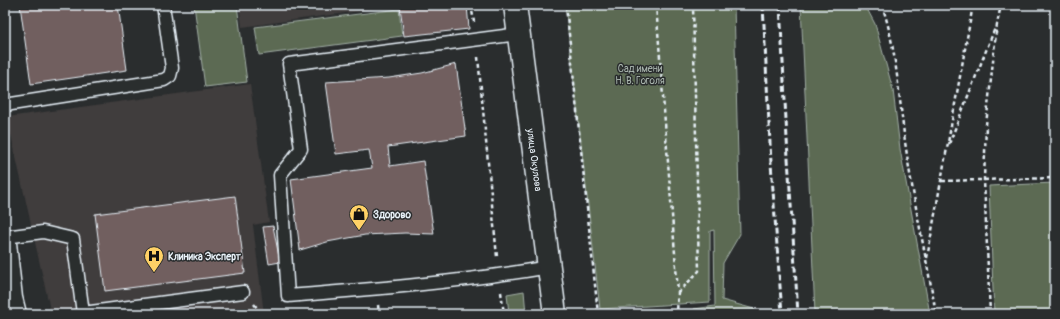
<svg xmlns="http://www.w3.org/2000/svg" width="1060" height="319" viewBox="0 0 1060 319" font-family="Pangolin,sans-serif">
  <rect width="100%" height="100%" fill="#2a2d2e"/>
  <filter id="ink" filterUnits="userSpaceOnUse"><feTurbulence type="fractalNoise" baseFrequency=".025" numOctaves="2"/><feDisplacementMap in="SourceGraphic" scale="8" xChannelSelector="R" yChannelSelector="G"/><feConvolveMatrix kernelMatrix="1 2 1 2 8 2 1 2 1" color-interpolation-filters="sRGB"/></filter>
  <g filter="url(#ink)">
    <g fill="#3f3c3c">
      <path d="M239,5h166l-163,22z"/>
      <path d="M250,84l19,138 -16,3 11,89h-213l-44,-197z"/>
    </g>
    <g fill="#5c6b53" stroke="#a2aea6">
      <path d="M194,5h43l10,77 -42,5z"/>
      <path d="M565,5h169l6,229 -17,29 -1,37 32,9 1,5h-61v-5l21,-3 -1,-76 -4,1v71l-110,7z"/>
      <path d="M801,5h64l10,19 18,66 7,59 30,165h-115z"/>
      <path d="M399,9l3,27 -143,19 -4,-28z"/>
      <path d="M1055,183v131h-61l-5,-128z"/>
      <path d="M524,291l2,23h-17l-2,-20z"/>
    </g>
    <g fill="#715e5e" stroke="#e8f1f8">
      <path d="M20,5h98l9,65 -96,14z"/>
      <path d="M421,5h46l2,24 -65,7 -4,-29z"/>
      <path d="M456,64l10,72 -78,11 2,19 33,-5 11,73 -29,-1 -40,2 -38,7 -27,8 -9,-71 81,-11 -3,-18 -33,4 -10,-72 63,-4 33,-5z"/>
      <path d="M235,196l10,77 -140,18 -10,-77z"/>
      <path d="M273,226l7,36 -11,2 -6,-37z"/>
    </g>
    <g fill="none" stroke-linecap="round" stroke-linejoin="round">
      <defs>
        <g id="lane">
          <path d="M519,34l-230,30 12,85 -21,26 8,121c87,-7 175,-14 261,-29"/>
          <path d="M5,105l159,-25 6,-4 2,-8 -9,-63"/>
          <path d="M5,237l38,-5 30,7 10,74 160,-21"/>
        </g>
        <g id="street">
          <path id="s1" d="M515,5l40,309"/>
        </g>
        <path id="secondary" d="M5,243l6,55 4,16"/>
      </defs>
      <use href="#lane" stroke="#e8f1f8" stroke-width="15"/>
      <use href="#street" stroke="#e8f1f8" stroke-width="25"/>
      <use href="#secondary" stroke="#e8f1f8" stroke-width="25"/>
      <g stroke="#e8f1f8" stroke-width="2.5" stroke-dasharray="4 3" stroke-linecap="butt">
        <path d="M471,5l3,17"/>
        <path d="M566,5l32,309"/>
        <path d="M656,5l22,288 -1,21"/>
        <path d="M882,5c16,48 17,100 25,150 8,53 20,106 29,159"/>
        <path d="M478,57l19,200"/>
        <path d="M949,144l46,-116"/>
        <path d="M942,181l113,-3"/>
        <path d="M927,258l46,-253"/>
        <path d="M501,292l3,22"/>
        <path d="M678,293l21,-22 -6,-266"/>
        <path d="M254,304l8,10"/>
        <path d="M378,305l1,9"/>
        <path d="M990,314l-6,-134 2,-55 11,-101 4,-19"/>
      </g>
      <use href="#lane" stroke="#2a2d2e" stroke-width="12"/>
      <use href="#street" stroke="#2a2d2e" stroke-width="22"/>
      <use href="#secondary" stroke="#2a2d2e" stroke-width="22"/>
      <g stroke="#e8f1f8" stroke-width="3" stroke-dasharray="6 3" stroke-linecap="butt">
        <path d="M763,5l8,158 11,151"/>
        <path d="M780,5l8,153 10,156"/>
      </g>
    </g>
  </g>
  <defs>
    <symbol id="shop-pin" viewBox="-11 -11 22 30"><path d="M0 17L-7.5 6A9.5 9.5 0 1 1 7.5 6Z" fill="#ffd166" stroke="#2a2d2e"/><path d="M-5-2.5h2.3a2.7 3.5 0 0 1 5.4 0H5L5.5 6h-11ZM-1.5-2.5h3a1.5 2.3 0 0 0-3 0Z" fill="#111"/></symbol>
    <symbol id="hospital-pin" viewBox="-11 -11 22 30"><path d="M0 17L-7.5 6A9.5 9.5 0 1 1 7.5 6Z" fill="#ffd166" stroke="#2a2d2e"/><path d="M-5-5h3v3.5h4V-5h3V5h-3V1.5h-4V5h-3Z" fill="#111"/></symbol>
  </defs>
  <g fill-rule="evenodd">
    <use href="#shop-pin" x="348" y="203" width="22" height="30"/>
    <use href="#hospital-pin" x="143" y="245" width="22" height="30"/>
  </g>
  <g text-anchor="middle" stroke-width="3" stroke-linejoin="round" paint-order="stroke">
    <g font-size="10" fill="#a9b5ae" stroke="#2a2d2e">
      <text x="640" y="72">Сад имени<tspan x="640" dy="12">Н. В. Гоголя</tspan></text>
    </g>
    <g font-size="10" fill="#e8f1f8" stroke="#2a2d2e">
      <text dy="4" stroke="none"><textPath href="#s1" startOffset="156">улица Окулова</textPath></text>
    </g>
    <g font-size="10" font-weight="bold" fill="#e8f1f8" stroke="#2a2d2e" text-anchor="start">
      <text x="373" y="218">Здорово</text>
      <text x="168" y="260">Клиника Эксперт</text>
    </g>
  </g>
  <rect width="1060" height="319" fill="none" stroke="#2a2d2e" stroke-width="20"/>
  <rect x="10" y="10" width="1040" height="299" fill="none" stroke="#e8f1f8" stroke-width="1.5" filter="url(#ink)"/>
</svg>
